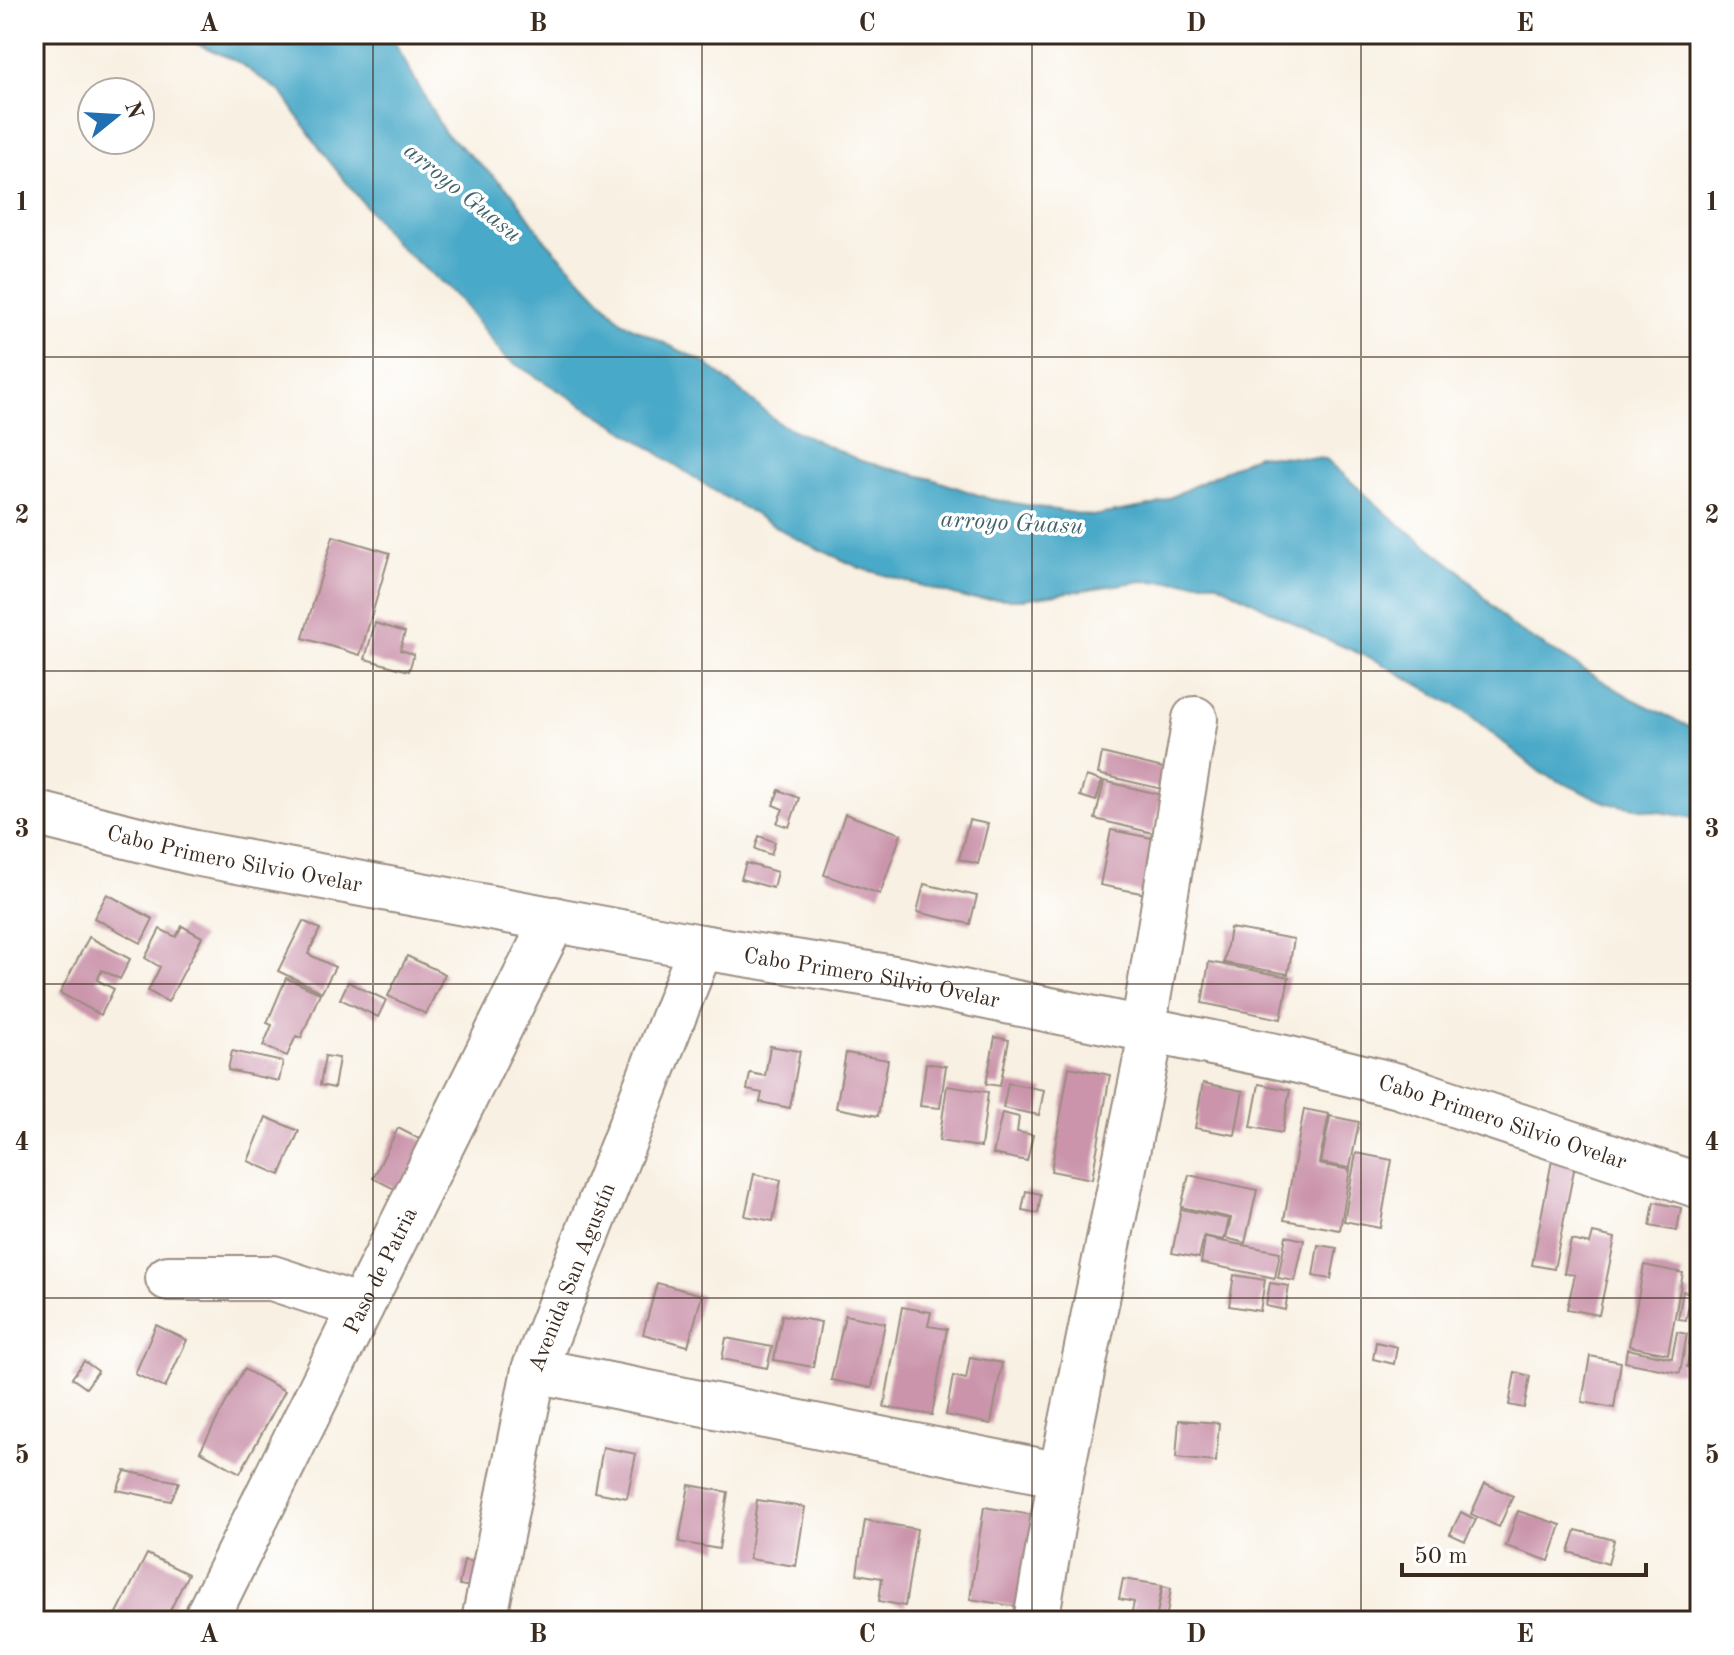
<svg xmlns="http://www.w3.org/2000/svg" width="1734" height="1655" viewBox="0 0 1734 1655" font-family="'Old Standard TT',serif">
  <rect width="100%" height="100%" fill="#fff"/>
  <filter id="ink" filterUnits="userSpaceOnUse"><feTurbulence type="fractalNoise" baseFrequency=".0125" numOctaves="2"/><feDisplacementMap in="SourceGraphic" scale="16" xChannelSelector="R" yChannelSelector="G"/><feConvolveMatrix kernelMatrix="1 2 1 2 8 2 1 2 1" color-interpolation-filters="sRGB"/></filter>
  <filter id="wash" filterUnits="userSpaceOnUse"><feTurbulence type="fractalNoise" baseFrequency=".006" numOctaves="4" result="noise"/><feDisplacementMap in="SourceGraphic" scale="32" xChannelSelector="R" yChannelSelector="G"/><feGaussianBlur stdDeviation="1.8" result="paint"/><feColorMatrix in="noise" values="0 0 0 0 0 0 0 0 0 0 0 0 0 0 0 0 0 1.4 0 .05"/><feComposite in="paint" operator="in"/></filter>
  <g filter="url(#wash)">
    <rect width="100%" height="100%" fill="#f8f0e2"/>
    <path fill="#49a9c8" stroke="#426a73" stroke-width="2" d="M176,34h214l54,98 68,61 33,47 78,83 83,40 74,61 81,37 71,18 58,20 102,17 63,-11 102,-50 69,4 69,62 64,49 52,56 122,73 67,33v87l-93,-16 -66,-30 -76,-62 -90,-51 -63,-27 -96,-51 -74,-1 -118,18h-56l-108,-31 -63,-29 -84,-49 -96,-64 -113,-69 -46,-60 -63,-54 -73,-91 -40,-59 -44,-31z"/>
    <g id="blocks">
      <g fill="#cb94ab">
        <path d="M333,536l57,17 -30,102 -57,-17z"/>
        <path d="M375,623l30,9 -5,18 14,4 -5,17 -44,-12z"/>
        <path d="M1102,753l65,16 -5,20 -64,-15z"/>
        <path d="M1086,776l16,5 -6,20 -16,-5z"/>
        <path d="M1104,781l58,14 -9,38 -58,-14z"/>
        <path d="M779,790l20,8 -10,29 -12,-4 6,-14 -10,-4z"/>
        <path d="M845,814l56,20 -21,60 -56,-19z"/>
        <path d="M969,820l19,4 -10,40 -19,-5z"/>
        <path d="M1111,830l46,9 -11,55 -46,-9z"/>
        <path d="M759,836l16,6 -4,13 -16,-6z"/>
        <path d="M746,863l31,9 -4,16 -32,-9z"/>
        <path d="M924,884l53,12 -7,28 -53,-12z"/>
        <path d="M107,894l46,25 -12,24 -47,-25z"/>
        <path d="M303,921l17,8 -12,25 27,13 -13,25 -44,-21z"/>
        <path d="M182,926l20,11 -34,65 -20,-11 12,-24 -15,-9 15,-29 16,8z"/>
        <path d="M1230,928l64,11 -6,35 -64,-11z"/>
        <path d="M89,937l41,22 -10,20 -18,-9 -5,10 17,9 -13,26 -41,-22z"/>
        <path d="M407,956l38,18 -19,40 -38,-18z"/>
        <path d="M1209,962l80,15 -8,42 -79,-16z"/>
        <path d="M286,978l34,15 -19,45 -5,-2 -9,20 -24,-10 9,-21 -5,-2z"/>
        <path d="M348,982l38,18 -8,17 -38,-18z"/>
        <path d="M995,1037l14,3 -9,46 -14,-2z"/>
        <path d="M770,1046l30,5 -10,57 -30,-6 2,-9 -15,-3 3,-17 15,3z"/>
        <path d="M232,1051l51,11 -4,19 -51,-11z"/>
        <path d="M846,1053l42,7 -10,56 -42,-8z"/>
        <path d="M325,1056l14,2 -5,30 -14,-3z"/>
        <path d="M926,1063l20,3 -6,42 -20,-2z"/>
        <path d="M1069,1067l41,8 -18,104 -41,-8z"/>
        <path d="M1008,1083l36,7 -5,25 -36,-7z"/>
        <path d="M1203,1083l40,8 -8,44 -40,-7z"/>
        <path d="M1259,1084l31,6 -8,43 -31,-6z"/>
        <path d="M947,1086l41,6 -7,55 -42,-6z"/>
        <path d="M1304,1109l25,5 -10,50 31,6 -10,60 -56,-10z"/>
        <path d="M1002,1113l17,4 -2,15 16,3 -6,26 -34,-7z"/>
        <path d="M1330,1116l29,6 -9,46 -29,-5z"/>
        <path d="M266,1117l33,14 -19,44 -32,-14z"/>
        <path d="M398,1128l31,16 -25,50 -31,-16z"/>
        <path d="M1356,1153l36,7 -12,68 -36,-7z"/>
        <path d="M1552,1160l23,5 -21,104 -22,-4z"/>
        <path d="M754,1174l27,6 -8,41 -28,-5z"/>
        <path d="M1189,1175l68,15 -12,53 -19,-5 5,-20 -50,-11z"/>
        <path d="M1026,1191l15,3 -3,19 -16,-3z"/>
        <path d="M1654,1202l27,6 -4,23 -27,-5z"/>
        <path d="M1181,1209l48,10 -5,21 -20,-4 -5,22 -27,-5z"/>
        <path d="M1593,1233l22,5 -16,77 -32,-6 8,-34 -11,-2 7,-33 19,4z"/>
        <path d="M1286,1236l18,4 -9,41 -17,-3z"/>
        <path d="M1205,1238l75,14 -5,26 -74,-15z"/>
        <path d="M1318,1245l19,3 -6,31 -18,-3z"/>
        <path d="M1644,1265l39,8 -15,81 -39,-8z"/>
        <path d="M1234,1275l31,5 -5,31 -31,-5z"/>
        <path d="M657,1283l45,12 -14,51 -45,-12z"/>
        <path d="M1270,1283l19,3 -4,24 -19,-4z"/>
        <path d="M1683,1291l8,2 -5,27 -8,-1z"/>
        <path d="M1699,1298h1v50l-11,-2z"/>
        <path d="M902,1307l29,5 -3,14 19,3 -15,86 -48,-8z"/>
        <path d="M782,1315l39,7 -8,45 -39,-7z"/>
        <path d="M845,1315l40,8 -13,65 -41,-8z"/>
        <path d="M156,1325l31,15 -22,48 -30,-14z"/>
        <path d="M1677,1332l10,2 -7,39 -55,-11 2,-13 45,9z"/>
        <path d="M726,1338l46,9 -5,21 -45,-9z"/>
        <path d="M1376,1342l21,5 -3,17 -21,-5z"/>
        <path d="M1689,1353l11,2v14l-13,-2z"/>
        <path d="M1590,1356l31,6 -7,46 -32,-6z"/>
        <path d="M970,1357l32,6 -11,61 -45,-9 7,-39 13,3z"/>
        <path d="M84,1361l14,10 -12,17 -14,-10z"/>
        <path d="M244,1369l41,22 -45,82 -40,-22z"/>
        <path d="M1515,1372l15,4 -6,32 -15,-3z"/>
        <path d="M1179,1420l40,3 -3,39 -40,-4z"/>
        <path d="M603,1447l33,7 -9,44 -32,-6z"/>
        <path d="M125,1471l54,11 -8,19 -54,-11z"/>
        <path d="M1485,1483l28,13 -14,31 -28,-13z"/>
        <path d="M689,1485l39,7 -9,57 -40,-7z"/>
        <path d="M757,1500l48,7 -9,59 -47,-7z"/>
        <path d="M984,1507l54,9 -13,92 -55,-9z"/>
        <path d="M1518,1511l43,14 -12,36 -43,-15z"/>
        <path d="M1461,1512l15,8 -11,21 -15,-7z"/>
        <path d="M865,1520l52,9 -12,77 -26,-5 3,-23 -25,-4z"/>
        <path d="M1576,1530l38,10 -6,24 -39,-12z"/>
        <path d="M147,1554l41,20 -23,47h-52z"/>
        <path d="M464,1560l25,5 -5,24 -25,-4z"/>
        <path d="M1123,1579l39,6 -5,29 6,-28 8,2 -5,33h-36l4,-19 -15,-3z"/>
      </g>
    </g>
  </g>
  <g filter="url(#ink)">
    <use href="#blocks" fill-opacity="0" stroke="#9a8d80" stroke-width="2"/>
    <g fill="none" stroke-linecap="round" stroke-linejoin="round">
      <defs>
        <g id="minor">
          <path d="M1143,1029l52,-310"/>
          <path d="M168,1278h104l89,29"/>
          <path d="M534,1370l527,105"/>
          <path id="s1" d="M205,1621l349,-702"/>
          <path id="s2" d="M484,1621l50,-251 167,-423"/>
          <path d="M1036,1621l25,-146 91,-445"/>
        </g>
        <g id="major">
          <path id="s3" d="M34,813l161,40 506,94 193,31 396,81 109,27 301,100"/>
        </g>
      </defs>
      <use href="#minor" stroke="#9a8d80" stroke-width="48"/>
      <use href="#major" stroke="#9a8d80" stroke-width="48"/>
      <use href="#minor" stroke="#fff" stroke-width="44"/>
      <use href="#major" stroke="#fff" stroke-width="44"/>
    </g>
  </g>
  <path fill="none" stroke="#3b2a1e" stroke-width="2" stroke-opacity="0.55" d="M373,34v1587M702,34v1587M1032,34v1587M1361,34v1587M34,357h1666M34,671h1666M34,984h1666M34,1298h1666"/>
  <g text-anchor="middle" stroke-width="7" stroke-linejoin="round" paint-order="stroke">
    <g font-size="22" fill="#3b2a1e" stroke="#fff">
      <text dy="8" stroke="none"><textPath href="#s3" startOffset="206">Cabo Primero Silvio Ovelar</textPath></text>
      <text dy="8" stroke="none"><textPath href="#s3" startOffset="854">Cabo Primero Silvio Ovelar</textPath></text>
      <text dy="8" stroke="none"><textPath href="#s3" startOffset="1502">Cabo Primero Silvio Ovelar</textPath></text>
      <text dy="8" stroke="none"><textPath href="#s1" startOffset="392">Paso de Patria</textPath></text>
      <text dy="8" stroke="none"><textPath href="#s2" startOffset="356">Avenida San Agustín</textPath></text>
    </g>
    <g font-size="24" font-style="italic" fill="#41636a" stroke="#fff">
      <text transform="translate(463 192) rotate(39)" y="8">arroyo Guasu</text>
      <text transform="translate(1012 522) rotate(3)" y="8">arroyo Guasu</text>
    </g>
  </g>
  <rect width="1734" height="1655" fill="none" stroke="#fff" stroke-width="88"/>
  <g transform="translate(116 116) rotate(72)"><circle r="38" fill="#ffffff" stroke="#b1aaa5" stroke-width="2"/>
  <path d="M0-6L14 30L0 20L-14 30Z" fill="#1f6fb2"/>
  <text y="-12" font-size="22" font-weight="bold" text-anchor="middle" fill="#3b2a1e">N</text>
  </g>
  <path d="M1402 1563v12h244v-12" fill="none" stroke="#3b2a1e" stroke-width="4"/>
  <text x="1414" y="1563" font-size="24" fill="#3b2a1e" stroke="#ffffff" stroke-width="6" paint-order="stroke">50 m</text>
  <rect x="44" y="44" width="1646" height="1567" fill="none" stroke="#3b2a1e" stroke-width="3"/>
  <g font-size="26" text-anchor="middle" font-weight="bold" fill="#3b2a1e">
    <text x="209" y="31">A</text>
    <text x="538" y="31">B</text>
    <text x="867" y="31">C</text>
    <text x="1196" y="31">D</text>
    <text x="1525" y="31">E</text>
    <text x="22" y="210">1</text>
    <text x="1712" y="210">1</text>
    <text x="22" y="523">2</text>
    <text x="1712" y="523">2</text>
    <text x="22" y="837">3</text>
    <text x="1712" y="837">3</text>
    <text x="22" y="1150">4</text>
    <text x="1712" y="1150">4</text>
    <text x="22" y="1463">5</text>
    <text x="1712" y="1463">5</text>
    <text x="209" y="1642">A</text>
    <text x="538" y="1642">B</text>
    <text x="867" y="1642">C</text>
    <text x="1196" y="1642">D</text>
    <text x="1525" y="1642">E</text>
  </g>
</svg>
